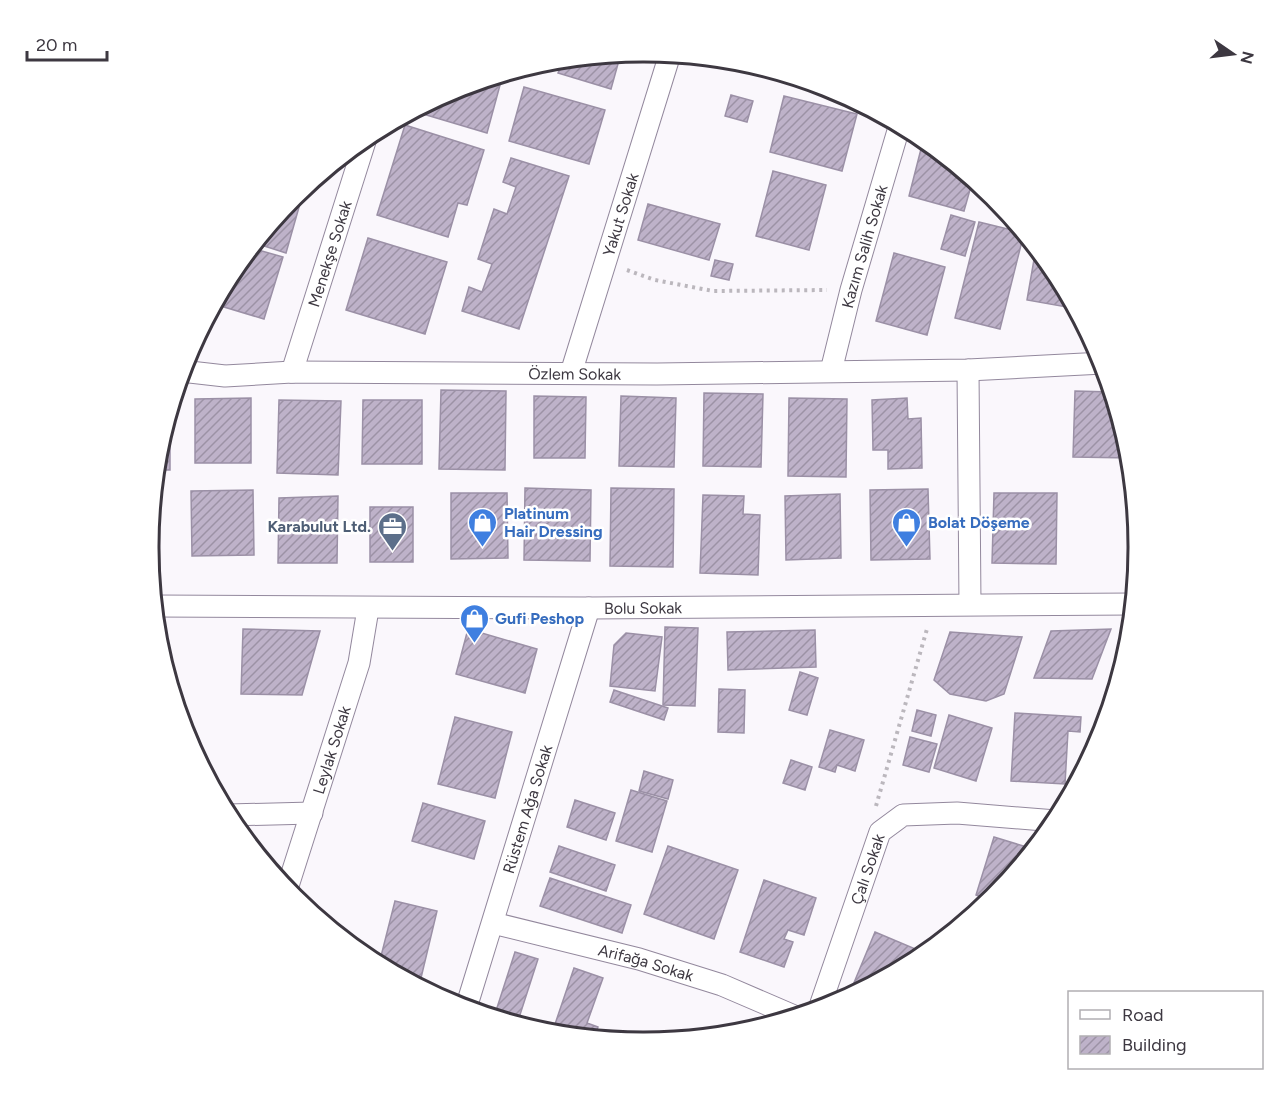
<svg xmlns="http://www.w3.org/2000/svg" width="1287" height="1093" viewBox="0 0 1287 1093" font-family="Figtree,sans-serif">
  <defs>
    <pattern id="building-hatch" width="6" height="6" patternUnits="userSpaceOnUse" patternTransform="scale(1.5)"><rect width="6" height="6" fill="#beb2c9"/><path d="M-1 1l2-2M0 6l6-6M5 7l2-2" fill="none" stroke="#9c92a5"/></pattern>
  </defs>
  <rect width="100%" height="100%" fill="#faf7fc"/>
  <g fill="url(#building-hatch)" stroke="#9b90a6" stroke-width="1.5">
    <path d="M621,53l-10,36 -53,-16 5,-14z"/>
    <path d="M503,74l-16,59 -74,-22 41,-22z"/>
    <path d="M524,87l81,23 -16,54 -80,-23z"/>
    <path d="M731,95l22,6 -6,21 -22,-6z"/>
    <path d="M784,96l73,18 -15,57 -72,-19z"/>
    <path d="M405,125l79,25 -17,55 -9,-2 -10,34 -71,-22z"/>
    <path d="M921,149l23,6 29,24 -9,32 -55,-15z"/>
    <path d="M511,158l58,18 -50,153 -57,-18 7,-24 13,5 10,-28 -14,-5 16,-50 13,5 9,-27 -13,-5z"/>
    <path d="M773,171l53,14 -17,65 -53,-14z"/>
    <path d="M305,186l-19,67 -31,-10 38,-47z"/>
    <path d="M648,204l72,20 -11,36 -71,-20z"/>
    <path d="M951,215l24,7 -10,34 -24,-7z"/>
    <path d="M979,222l45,11 -24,96 -45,-11z"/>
    <path d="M368,238l79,24 -22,72 -79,-24z"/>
    <path d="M251,248l32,9 -19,62 -50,-15 18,-33z"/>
    <path d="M1036,248l20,24 17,32 -1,4 -45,-8z"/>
    <path d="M894,253l51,14 -18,68 -51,-14z"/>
    <path d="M715,260l18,4 -4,16 -18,-4z"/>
    <path d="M441,390l65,1 -1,79 -66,-1z"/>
    <path d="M1075,391l37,1 18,66 -57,-1z"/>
    <path d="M704,393l59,1 -2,73 -58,-1z"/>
    <path d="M534,396l52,1 -1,61h-51z"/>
    <path d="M621,396l55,2 -2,69 -55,-1z"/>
    <path d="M251,398v65h-56v-64z"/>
    <path d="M789,398l58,1 -1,78 -58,-1z"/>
    <path d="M907,398l1,21 13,-1 1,50 -34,1v-19h-15l-1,-50z"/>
    <path d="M279,400l62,1 -3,74 -61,-2z"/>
    <path d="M363,400h59v64h-60z"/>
    <path d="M170,408v62h-14l2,-21z"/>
    <path d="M525,488l66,2 -1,71 -66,-1z"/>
    <path d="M611,488l63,1 -1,78 -63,-1z"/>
    <path d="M928,489l2,70 -59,1 -1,-70z"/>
    <path d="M253,490l1,65 -62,1 -1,-65z"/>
    <path d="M451,493h56l1,65 -57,1z"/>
    <path d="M994,493h63l-1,71 -64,-1z"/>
    <path d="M840,494l1,64 -55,2 -1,-64z"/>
    <path d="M703,495l41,1 -1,18 17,1 -2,60 -58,-2z"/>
    <path d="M338,496l-1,67h-59l1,-65z"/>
    <rect x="370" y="507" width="43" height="55"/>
    <path d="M665,627l33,1 -3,78 -32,-1z"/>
    <path d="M243,629l77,2 -18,64 -61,-1z"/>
    <path d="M468,629l69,20 -12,44 -69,-19z"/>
    <path d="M1111,629l-19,50 -58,-1 17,-47z"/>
    <path d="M815,630l1,37 -88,3 -1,-38z"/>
    <path d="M950,632l72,5 -18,57 -18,7 -36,-7 -16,-14z"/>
    <path d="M626,633l36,4 -7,54 -45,-5 4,-41z"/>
    <path d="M800,672l18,6 -11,37 -18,-5z"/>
    <path d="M719,689l26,1 -1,43 -26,-1z"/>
    <path d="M614,690l54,18 -4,12 -54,-18z"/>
    <path d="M917,710l19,5 -5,21 -19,-5z"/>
    <path d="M1015,713l66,4 -1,15 -12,-1 -3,53 -54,-3z"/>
    <path d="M949,715l43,13 -16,53 -42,-13z"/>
    <path d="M455,717l57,15 -17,66 -57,-14z"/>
    <path d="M830,730l34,10 -9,31 -18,-6 -2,7 -16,-5z"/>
    <path d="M910,737l27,7 -8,28 -26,-7z"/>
    <path d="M791,760l21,7 -7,23 -22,-7z"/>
    <path d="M644,771l29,9 -5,19 -29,-8z"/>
    <path d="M631,790l36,11 -15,51 -36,-11z"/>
    <path d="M575,800l40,13 -9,27 -39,-13z"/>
    <path d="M423,803l62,18 -11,38 -62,-18z"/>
    <path d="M994,837l39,12 -43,51 -14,-5z"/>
    <path d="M559,846l56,19 -9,26 -56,-19z"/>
    <path d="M668,846l70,24 -24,69 -70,-25z"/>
    <path d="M550,878l81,27 -9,28 -82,-27z"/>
    <path d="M764,880l52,18 -12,37 -16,-5 -4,9 9,3 -9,25 -44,-15z"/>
    <path d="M395,901l42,10 -16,67 -42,-14z"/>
    <path d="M875,932l50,21 -63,36 -9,-4z"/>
    <path d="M515,952l23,7 -21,65 -23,-7z"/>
    <path d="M574,968l29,10 -16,45 11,4 -3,10 -43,-4z"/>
  </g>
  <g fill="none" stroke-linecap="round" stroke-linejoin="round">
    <defs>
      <g id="minor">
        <path d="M968,370l2,234"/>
        <path id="s1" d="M181,371l44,5 67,-4 365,2 311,-4 135,-7"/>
        <path id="s2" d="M831,371l20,-81 49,-166"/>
        <path id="s3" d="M292,372l75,-237"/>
        <path id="s4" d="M571,373l99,-319"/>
        <path id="s5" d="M154,606l435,2 544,-4"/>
        <path d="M228,815l84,-2"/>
        <path id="s6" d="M287,889l72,-226 9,-54"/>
        <path id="s7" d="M493,923l146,36 83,26 72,31"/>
        <path id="s8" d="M466,1008l123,-400"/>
        <path id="s9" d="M819,1009l61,-177 23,-17 54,-2 99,8"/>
      </g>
    </defs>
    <use href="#minor" stroke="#93889d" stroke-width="23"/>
    <g stroke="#bbb7bd" stroke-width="4" stroke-dasharray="3 4.5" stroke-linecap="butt">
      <path d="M627,270l28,10 58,11 114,-1"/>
      <path d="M876,806l51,-177"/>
    </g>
    <use href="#minor" stroke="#fff" stroke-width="21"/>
  </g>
  <defs>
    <symbol id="shop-pin" viewBox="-11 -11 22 30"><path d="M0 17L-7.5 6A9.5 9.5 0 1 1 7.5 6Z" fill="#3f7fe0" stroke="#fff"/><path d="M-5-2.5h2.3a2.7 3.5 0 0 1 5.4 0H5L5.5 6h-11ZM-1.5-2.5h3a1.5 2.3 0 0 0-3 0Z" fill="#fff"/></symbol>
    <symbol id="office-pin" viewBox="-11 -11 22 30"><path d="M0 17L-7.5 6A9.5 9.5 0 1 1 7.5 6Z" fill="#5c6f8a" stroke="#fff"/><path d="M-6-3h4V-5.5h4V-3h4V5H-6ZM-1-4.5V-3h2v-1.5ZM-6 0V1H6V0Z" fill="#fff"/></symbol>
  </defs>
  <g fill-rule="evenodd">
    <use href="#shop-pin" x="466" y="506" width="33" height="45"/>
    <use href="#shop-pin" x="890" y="506" width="33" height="45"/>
    <use href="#office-pin" x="376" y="510" width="33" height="45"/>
    <use href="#shop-pin" x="458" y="602" width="33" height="45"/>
  </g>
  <g text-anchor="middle" stroke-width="5" stroke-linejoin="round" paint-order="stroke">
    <g font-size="16" fill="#3d3841" stroke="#fff">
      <text dy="6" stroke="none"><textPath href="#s4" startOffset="166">Yakut Sokak</textPath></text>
      <text dy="6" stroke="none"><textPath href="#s2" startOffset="129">Kazım Salih Sokak</textPath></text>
      <text dy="6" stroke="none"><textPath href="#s3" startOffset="124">Menekşe Sokak</textPath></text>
      <text dy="6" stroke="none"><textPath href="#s1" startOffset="394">Özlem Sokak</textPath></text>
      <text dy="6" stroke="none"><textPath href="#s5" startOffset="489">Bolu Sokak</textPath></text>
      <text dy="6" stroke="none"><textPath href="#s6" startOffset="146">Leylak Sokak</textPath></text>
      <text dy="6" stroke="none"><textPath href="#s8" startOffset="208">Rüstem Ağa Sokak</textPath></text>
      <text dy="6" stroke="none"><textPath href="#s9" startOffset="148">Çalı Sokak</textPath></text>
      <text dy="6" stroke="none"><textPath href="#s7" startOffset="158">Arifağa Sokak</textPath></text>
    </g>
    <g font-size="16" font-weight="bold" fill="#366cbe" stroke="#fff" text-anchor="start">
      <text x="504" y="519">Platinum<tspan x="504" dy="18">Hair Dressing</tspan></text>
      <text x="928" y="528">Bolat Döşeme</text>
      <text x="495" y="624">Gufi Peshop</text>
    </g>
    <g font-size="16" font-weight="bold" fill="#4e5e75" stroke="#fff" text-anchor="end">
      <text x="371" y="532">Karabulut Ltd.</text>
    </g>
  </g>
  <path d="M0 0H1287V1093H0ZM643 62H644A484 484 0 0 1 1128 546V548A484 484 0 0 1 644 1032H643A484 484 0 0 1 159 548V546A484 484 0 0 1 643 62Z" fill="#fff" fill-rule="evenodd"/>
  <path fill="none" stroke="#3d3841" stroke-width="3" d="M643 62H644A484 484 0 0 1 1128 546V548A484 484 0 0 1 644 1032H643A484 484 0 0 1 159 548V546A484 484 0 0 1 643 62Z"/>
  <rect x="1068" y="991" width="195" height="78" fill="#ffffff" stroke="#b1afb3" stroke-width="1.5"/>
  <rect x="1080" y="1010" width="30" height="9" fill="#ffffff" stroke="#b1afb3" stroke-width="1.5"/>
  <text x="1122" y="1021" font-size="18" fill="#3d3841">Road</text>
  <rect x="1080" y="1036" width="30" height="18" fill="url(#building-hatch)" stroke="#b1afb3" stroke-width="1.5"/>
  <text x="1122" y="1051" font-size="18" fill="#3d3841">Building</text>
  <g transform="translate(1233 54) rotate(104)" stroke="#ffffff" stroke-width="4.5" paint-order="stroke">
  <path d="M0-4.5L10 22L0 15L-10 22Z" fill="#3d3841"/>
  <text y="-9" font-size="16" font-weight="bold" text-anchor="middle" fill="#3d3841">N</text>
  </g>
  <path d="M27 51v9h80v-9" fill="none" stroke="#3d3841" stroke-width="3"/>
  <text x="36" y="51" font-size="18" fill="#3d3841" stroke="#ffffff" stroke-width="4.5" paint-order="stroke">20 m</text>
</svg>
